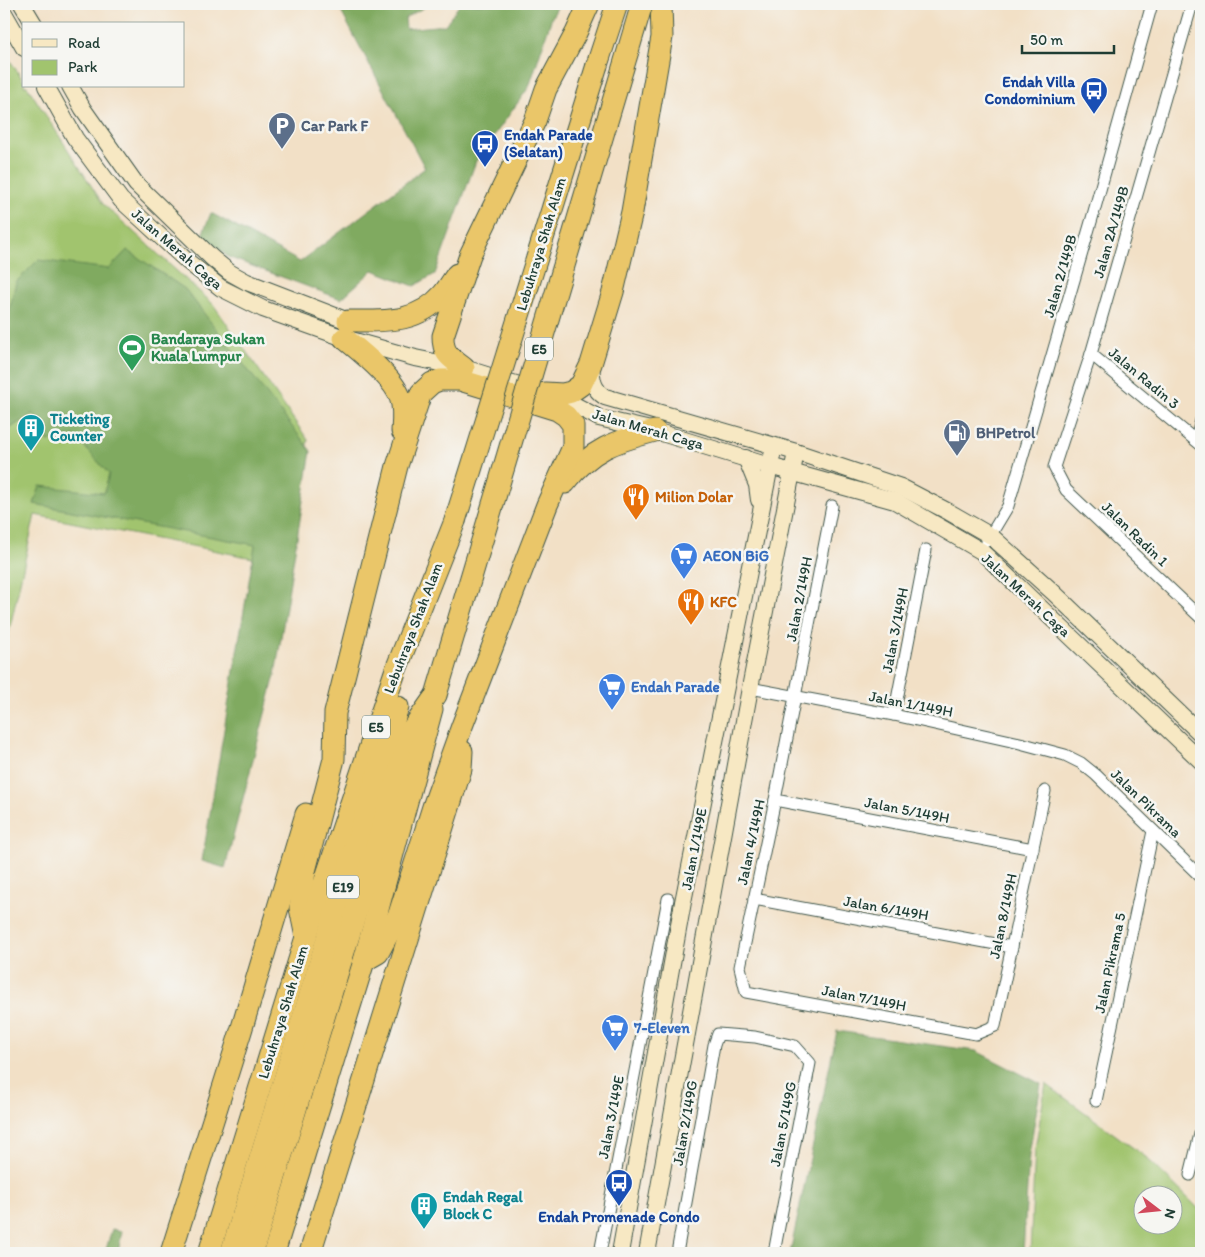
<svg xmlns="http://www.w3.org/2000/svg" width="1205" height="1257" viewBox="0 0 1205 1257" font-family="Itim,sans-serif">
  <rect width="100%" height="100%" fill="#f6f6f2"/>
  <filter id="ink" filterUnits="userSpaceOnUse"><feTurbulence type="fractalNoise" baseFrequency=".02" numOctaves="2"/><feDisplacementMap in="SourceGraphic" scale="10" xChannelSelector="R" yChannelSelector="G"/><feConvolveMatrix kernelMatrix="1 2 1 2 8 2 1 2 1" color-interpolation-filters="sRGB"/></filter>
  <filter id="wash" filterUnits="userSpaceOnUse"><feTurbulence type="fractalNoise" baseFrequency=".0096" numOctaves="4" result="noise"/><feDisplacementMap in="SourceGraphic" scale="20" xChannelSelector="R" yChannelSelector="G"/><feGaussianBlur stdDeviation="1.12" result="paint"/><feColorMatrix in="noise" values="0 0 0 0 0 0 0 0 0 0 0 0 0 0 0 0 0 1.4 0 .05"/><feComposite in="paint" operator="in"/></filter>
  <g filter="url(#wash)">
    <rect width="100%" height="100%" fill="#f2e0c6"/>
    <g fill="#a1c46e" stroke="#608051" fill-rule="evenodd">
      <path d="M4,51l20,31v4h3l76,118 110,100 95,136 -25,124 -248,-49 -31,139z"/>
      <path d="M1046,1084l101,74 54,53v42h-171l5,-104zM1142,1194h30v30h-30z"/>
    </g>
    <g fill="#80aa61" stroke="#50744a">
      <path d="M337,4h93l-25,14 1,11 39,-4 15,-21h99l-7,13 -23,70 -53,74 -41,113 -21,12 -41,-16 -32,29 -113,-42 -26,-22 9,-22 89,49 125,-94z"/>
      <path d="M127,250l58,39 126,162 -36,224 -50,193 -23,-7 53,-316 -221,-41 6,-18 64,7 5,-19 -35,-39 -26,6 -15,-28 -28,19 -1,2v-101l12,-51 22,-22 71,9z"/>
      <path d="M837,1031l139,20 65,33 -12,71 -6,98h-233z"/>
      <path d="M112,1229l10,2 -4,22h-13z"/>
    </g>
  </g>
  <g filter="url(#ink)">
    <g fill="none" stroke-linecap="round" stroke-linejoin="round">
      <defs>
        <g id="street">
          <path d="M1192,4l-101,350 -37,113 12,23 135,128"/>
          <path d="M1091,354l110,91"/>
          <path d="M1196,440l5,-20"/>
          <path d="M832,506l-57,294 -35,167 6,25 230,42 19,-8 50,-235"/>
          <path d="M987,541l21,-35 85,-291 59,-211"/>
          <path d="M750,688l144,27 126,28 45,12 16,8 15,12 105,102"/>
          <path d="M894,715l32,-165"/>
          <path d="M775,800l258,49"/>
          <path d="M754,899l258,48"/>
          <path d="M1096,1101l57,-270"/>
          <path d="M1190,1175l11,-45"/>
          <path d="M600,1253l68,-354"/>
          <path d="M677,1253l37,-208 4,-11 37,3 40,9 15,17 -36,190"/>
        </g>
        <g id="secondary">
          <path d="M22,4l12,20"/>
          <path d="M4,13l20,35"/>
          <path d="M46,86l29,52 46,62 66,61 34,27 42,21 81,29 71,20 49,10 81,25 24,9 30,16 56,13 111,34 129,36 86,50 220,210"/>
          <path d="M70,86l13,23 53,75 76,74 17,14 18,10 101,39"/>
          <path d="M591,364c1,14 1,25 14,33l191,55 105,35 48,25 42,24 62,56 148,142"/>
          <path d="M746,458l11,27 2,15"/>
          <path d="M620,1253l63,-351 91,-456"/>
          <path d="M647,1253l103,-565 46,-236"/>
        </g>
        <g id="highway">
          <path d="M597,65l20,-61"/>
          <path d="M348,321c36,0 69,3 95,-27 5,-6 9,-13 14,-20"/>
          <path d="M344,338c16,13 49,39 56,59 4,10 3,23 2,34"/>
          <path d="M464,368c-14,-11 -21,-13 -21,-32l27,-81 65,-134 11,-32 30,-56 13,-29"/>
          <path d="M545,393l18,1 8,-2 10,-7 10,-21 22,-72 19,-80 13,-76 17,-99 -1,-33"/>
          <path d="M565,483c27,-35 49,-41 90,-52"/>
          <path d="M306,937l-6,-29 5,-37 29,-112 1,-46 62,-247 24,-73 11,-10 8,-3h20l97,30 9,6 7,9v22l-26,58 -85,221 -29,81 -34,107 -21,39 -14,8"/>
          <path d="M171,1253l70,-222 65,-217"/>
          <path d="M209,1253l97,-316 89,-265 60,-151"/>
          <path d="M231,1253l167,-546"/>
          <path d="M252,1253l160,-524 24,-34"/>
          <path d="M274,1253l90,-292 68,-252"/>
          <path d="M310,1253l151,-484 1,-18"/>
        </g>
      </defs>
      <use href="#street" stroke="#3f554a" stroke-width="13"/>
      <use href="#secondary" stroke="#3f554a" stroke-width="18"/>
      <use href="#highway" stroke="#3f554a" stroke-width="23"/>
      <use href="#street" stroke="#fff" stroke-width="11"/>
      <use href="#secondary" stroke="#f7e8c3" stroke-width="16"/>
      <use href="#highway" stroke="#eac669" stroke-width="21"/>
      <defs>
        <g id="highway-bridge">
          <path d="M455,521l142,-456"/>
          <path d="M436,695l206,-691"/>
        </g>
      </defs>
      <use href="#highway-bridge" stroke="#3f554a" stroke-width="23" stroke-linecap="butt"/>
      <use href="#highway-bridge" stroke="#eac669" stroke-width="21"/>
    </g>
  </g>
  <defs>
    <symbol id="bus-pin" viewBox="-11 -11 22 30"><path d="M0 17L-7.5 6A9.5 9.5 0 1 1 7.5 6Z" fill="#1a4fb4" stroke="#f6f6f2"/><path d="M-5-6H5V4H4V6H2V4H-2V6H-4V4H-5ZM-3.5-4V0h7V-4ZM-3.5 1.2v1.5H-2V1.2ZM2 1.2v1.5H3.5V1.2Z" fill="#fff"/></symbol>
    <symbol id="parking-pin" viewBox="-11 -11 22 30"><path d="M0 17L-7.5 6A9.5 9.5 0 1 1 7.5 6Z" fill="#5c6f8a" stroke="#f6f6f2"/><path d="M-3.5-5.5H1a3.5 3.5 0 0 1 0 7H-1V5.5H-3.5ZM-1-3.4V-.6H.8a1.4 1.4 0 0 0 0-2.8Z" fill="#fff"/></symbol>
    <symbol id="stadium-pin" viewBox="-11 -11 22 30"><path d="M0 17L-7.5 6A9.5 9.5 0 1 1 7.5 6Z" fill="#2e9e5b" stroke="#f6f6f2"/><path d="M0-5a6.5 5 0 1 0 0 10a6.5 5 0 1 0 0-10ZM-3.5-1.8h7v3.6h-7Z" fill="#fff"/></symbol>
    <symbol id="building-pin" viewBox="-11 -11 22 30"><path d="M0 17L-7.5 6A9.5 9.5 0 1 1 7.5 6Z" fill="#0f9aa8" stroke="#f6f6f2"/><path d="M-4-6H4V6H1V3H-1V6H-4ZM-2.5-4.3h1.7v1.8h-1.7ZM.8-4.3h1.7v1.8H.8ZM-2.5-1h1.7V.8h-1.7ZM.8-1h1.7V.8H.8Z" fill="#fff"/></symbol>
    <symbol id="fuel-pin" viewBox="-11 -11 22 30"><path d="M0 17L-7.5 6A9.5 9.5 0 1 1 7.5 6Z" fill="#5c6f8a" stroke="#f6f6f2"/><path d="M-5.5-6h7V0h2V4h1.3V-2.5L3-4.5l.8-.8L6-3V5H2.5V1h-1V6h-7ZM-4.2-4.7v3.2H.2V-4.7Z" fill="#fff"/></symbol>
    <symbol id="restaurant-pin" viewBox="-11 -11 22 30"><path d="M0 17L-7.5 6A9.5 9.5 0 1 1 7.5 6Z" fill="#e8710a" stroke="#f6f6f2"/><path d="M-5-6h1v4h1v-4h1v4h1v-4h1v5L-1.5 .5V6h-2V.5L-5-1ZM5-6V6H3V1.5H1.5Q1.5-4 5-6Z" fill="#fff"/></symbol>
    <symbol id="supermarket-pin" viewBox="-11 -11 22 30"><path d="M0 17L-7.5 6A9.5 9.5 0 1 1 7.5 6Z" fill="#3f7fe0" stroke="#f6f6f2"/><path d="M-6-5.5h2.5l.6 2H6L4.5 2H-2.5L-4.4-4H-6ZM-1.5 3.2a1.3 1.3 0 1 0 .1 0ZM3 3.2a1.3 1.3 0 1 0 .1 0Z" fill="#fff"/></symbol>
  </defs>
  <g fill-rule="evenodd">
    <use href="#bus-pin" x="1078" y="75" width="32" height="43"/>
    <use href="#parking-pin" x="266" y="110" width="32" height="43"/>
    <use href="#bus-pin" x="469" y="128" width="32" height="43"/>
    <use href="#stadium-pin" x="116" y="332" width="32" height="43"/>
    <use href="#building-pin" x="15" y="412" width="32" height="43"/>
    <use href="#fuel-pin" x="941" y="417" width="32" height="43"/>
    <use href="#restaurant-pin" x="620" y="481" width="32" height="43"/>
    <use href="#supermarket-pin" x="668" y="540" width="32" height="43"/>
    <use href="#restaurant-pin" x="675" y="586" width="32" height="43"/>
    <use href="#supermarket-pin" x="596" y="671" width="32" height="43"/>
    <use href="#supermarket-pin" x="599" y="1012" width="32" height="43"/>
    <use href="#bus-pin" x="603" y="1167" width="32" height="43"/>
    <use href="#building-pin" x="408" y="1190" width="32" height="43"/>
  </g>
  <g text-anchor="middle" stroke-width="5" stroke-linejoin="round" paint-order="stroke">
    <g fill="#f6f6f2" stroke="#60746d" stroke-width="1">
      <rect x="525" y="337.5" width="28" height="23" rx="4"/>
      <rect x="362" y="715.5" width="28" height="23" rx="4"/>
      <rect x="327" y="875.5" width="32" height="23" rx="4"/>
    </g>
    <g font-size="14" font-weight="bold" fill="#1f3d34">
      <text x="539" y="354">E5</text>
      <text x="376" y="732">E5</text>
      <text x="343" y="892">E19</text>
    </g>
    <g font-size="15" font-weight="bold" fill="#164399" stroke="#f6f6f2" text-anchor="end">
      <text x="1075" y="87">Endah Villa<tspan x="1075" dy="17">Condominium</tspan></text>
      <text x="504" y="140" text-anchor="start">Endah Parade<tspan x="504" dy="17">(Selatan)</tspan></text>
      <text x="619" y="1222" text-anchor="middle">Endah Promenade Condo</text>
    </g>
    <g font-size="15" font-weight="bold" fill="#4e5e75" stroke="#f6f6f2" text-anchor="start">
      <text x="301" y="131">Car Park F</text>
      <text x="976" y="438">BHPetrol</text>
    </g>
    <g font-size="15" fill="#1f3d34" stroke="#f6f6f2">
      <text transform="translate(1111 232) rotate(-74)" y="5">Jalan 2A/149B</text>
      <text transform="translate(541 244) rotate(-73)" y="5">Lebuhraya Shah Alam</text>
      <text transform="translate(177 249) rotate(41)" y="5">Jalan Merah Caga</text>
      <text transform="translate(1060 276) rotate(-74)" y="5">Jalan 2/149B</text>
      <text transform="translate(1144 378) rotate(40)" y="5">Jalan Radin 3</text>
      <text transform="translate(648 429) rotate(16)" y="5">Jalan Merah Caga</text>
      <text transform="translate(1135 534) rotate(44)" y="5">Jalan Radin 1</text>
      <text transform="translate(1026 595) rotate(43)" y="5">Jalan Merah Caga</text>
      <text transform="translate(799 599) rotate(-79)" y="5">Jalan 2/149H</text>
      <text transform="translate(413 628) rotate(-69)" y="5">Lebuhraya Shah Alam</text>
      <text transform="translate(895 630) rotate(-79)" y="5">Jalan 3/149H</text>
      <text transform="translate(911 704) rotate(11)" y="5">Jalan 1/149H</text>
      <text transform="translate(1146 803) rotate(44)" y="5">Jalan Pikrama</text>
      <text transform="translate(907 810) rotate(11)" y="5">Jalan 5/149H</text>
      <text transform="translate(751 842) rotate(-78)" y="5">Jalan 4/149H</text>
      <text transform="translate(694 849) rotate(-79)" y="5">Jalan 1/149E</text>
      <text transform="translate(886 908) rotate(10)" y="5">Jalan 6/149H</text>
      <text transform="translate(1003 916) rotate(-78)" y="5">Jalan 8/149H</text>
      <text transform="translate(1110 963) rotate(-78)" y="5">Jalan Pikrama 5</text>
      <text transform="translate(864 998) rotate(11)" y="5">Jalan 7/149H</text>
      <text transform="translate(283 1012) rotate(-73)" y="5">Lebuhraya Shah Alam</text>
      <text transform="translate(611 1117) rotate(-79)" y="5">Jalan 3/149E</text>
      <text transform="translate(685 1123) rotate(-80)" y="5">Jalan 2/149G</text>
      <text transform="translate(783 1124) rotate(-79)" y="5">Jalan 5/149G</text>
    </g>
    <g font-size="15" font-weight="bold" fill="#27864d" stroke="#f6f6f2" text-anchor="start">
      <text x="151" y="344">Bandaraya Sukan<tspan x="151" dy="17">Kuala Lumpur</tspan></text>
    </g>
    <g font-size="15" font-weight="bold" fill="#0d838f" stroke="#f6f6f2" text-anchor="start">
      <text x="50" y="424">Ticketing<tspan x="50" dy="17">Counter</tspan></text>
      <text x="443" y="1202">Endah Regal<tspan x="443" dy="17">Block C</tspan></text>
    </g>
    <g font-size="15" font-weight="bold" fill="#c56008" stroke="#f6f6f2" text-anchor="start">
      <text x="655" y="502">Milion Dolar</text>
      <text x="710" y="607">KFC</text>
    </g>
    <g font-size="15" font-weight="bold" fill="#366cbe" stroke="#f6f6f2" text-anchor="start">
      <text x="703" y="561">AEON BiG</text>
      <text x="631" y="692">Endah Parade</text>
      <text x="634" y="1033">7-Eleven</text>
    </g>
  </g>
  <rect width="1205" height="1257" fill="none" stroke="#f6f6f2" stroke-width="20"/>
  <rect x="22" y="22" width="162" height="65" fill="#f6f6f2" stroke="#a0aca6"/>
  <rect x="32" y="39" width="25" height="8" fill="#f7e8c3" stroke="#a0aca6"/>
  <text x="68" y="48" font-size="15" fill="#1f3d34">Road</text>
  <rect x="32" y="60" width="25" height="15" fill="#a1c46e" stroke="#a0aca6"/>
  <text x="68" y="72" font-size="15" fill="#1f3d34">Park</text>
  <g transform="translate(1158 1210) rotate(106)"><circle r="24" fill="#f6f6f2" stroke="#a0aca6"/>
  <path d="M0-4L9 19L0 12L-9 19Z" fill="#d1495b"/>
  <text y="-8" font-size="14" font-weight="bold" text-anchor="middle" fill="#1f3d34">N</text>
  </g>
  <path d="M1022 45v8h92v-8" fill="none" stroke="#1f3d34" stroke-width="2.5"/>
  <text x="1030" y="45" font-size="15" fill="#1f3d34" stroke="#f6f6f2" stroke-width="4" paint-order="stroke">50 m</text>
</svg>
